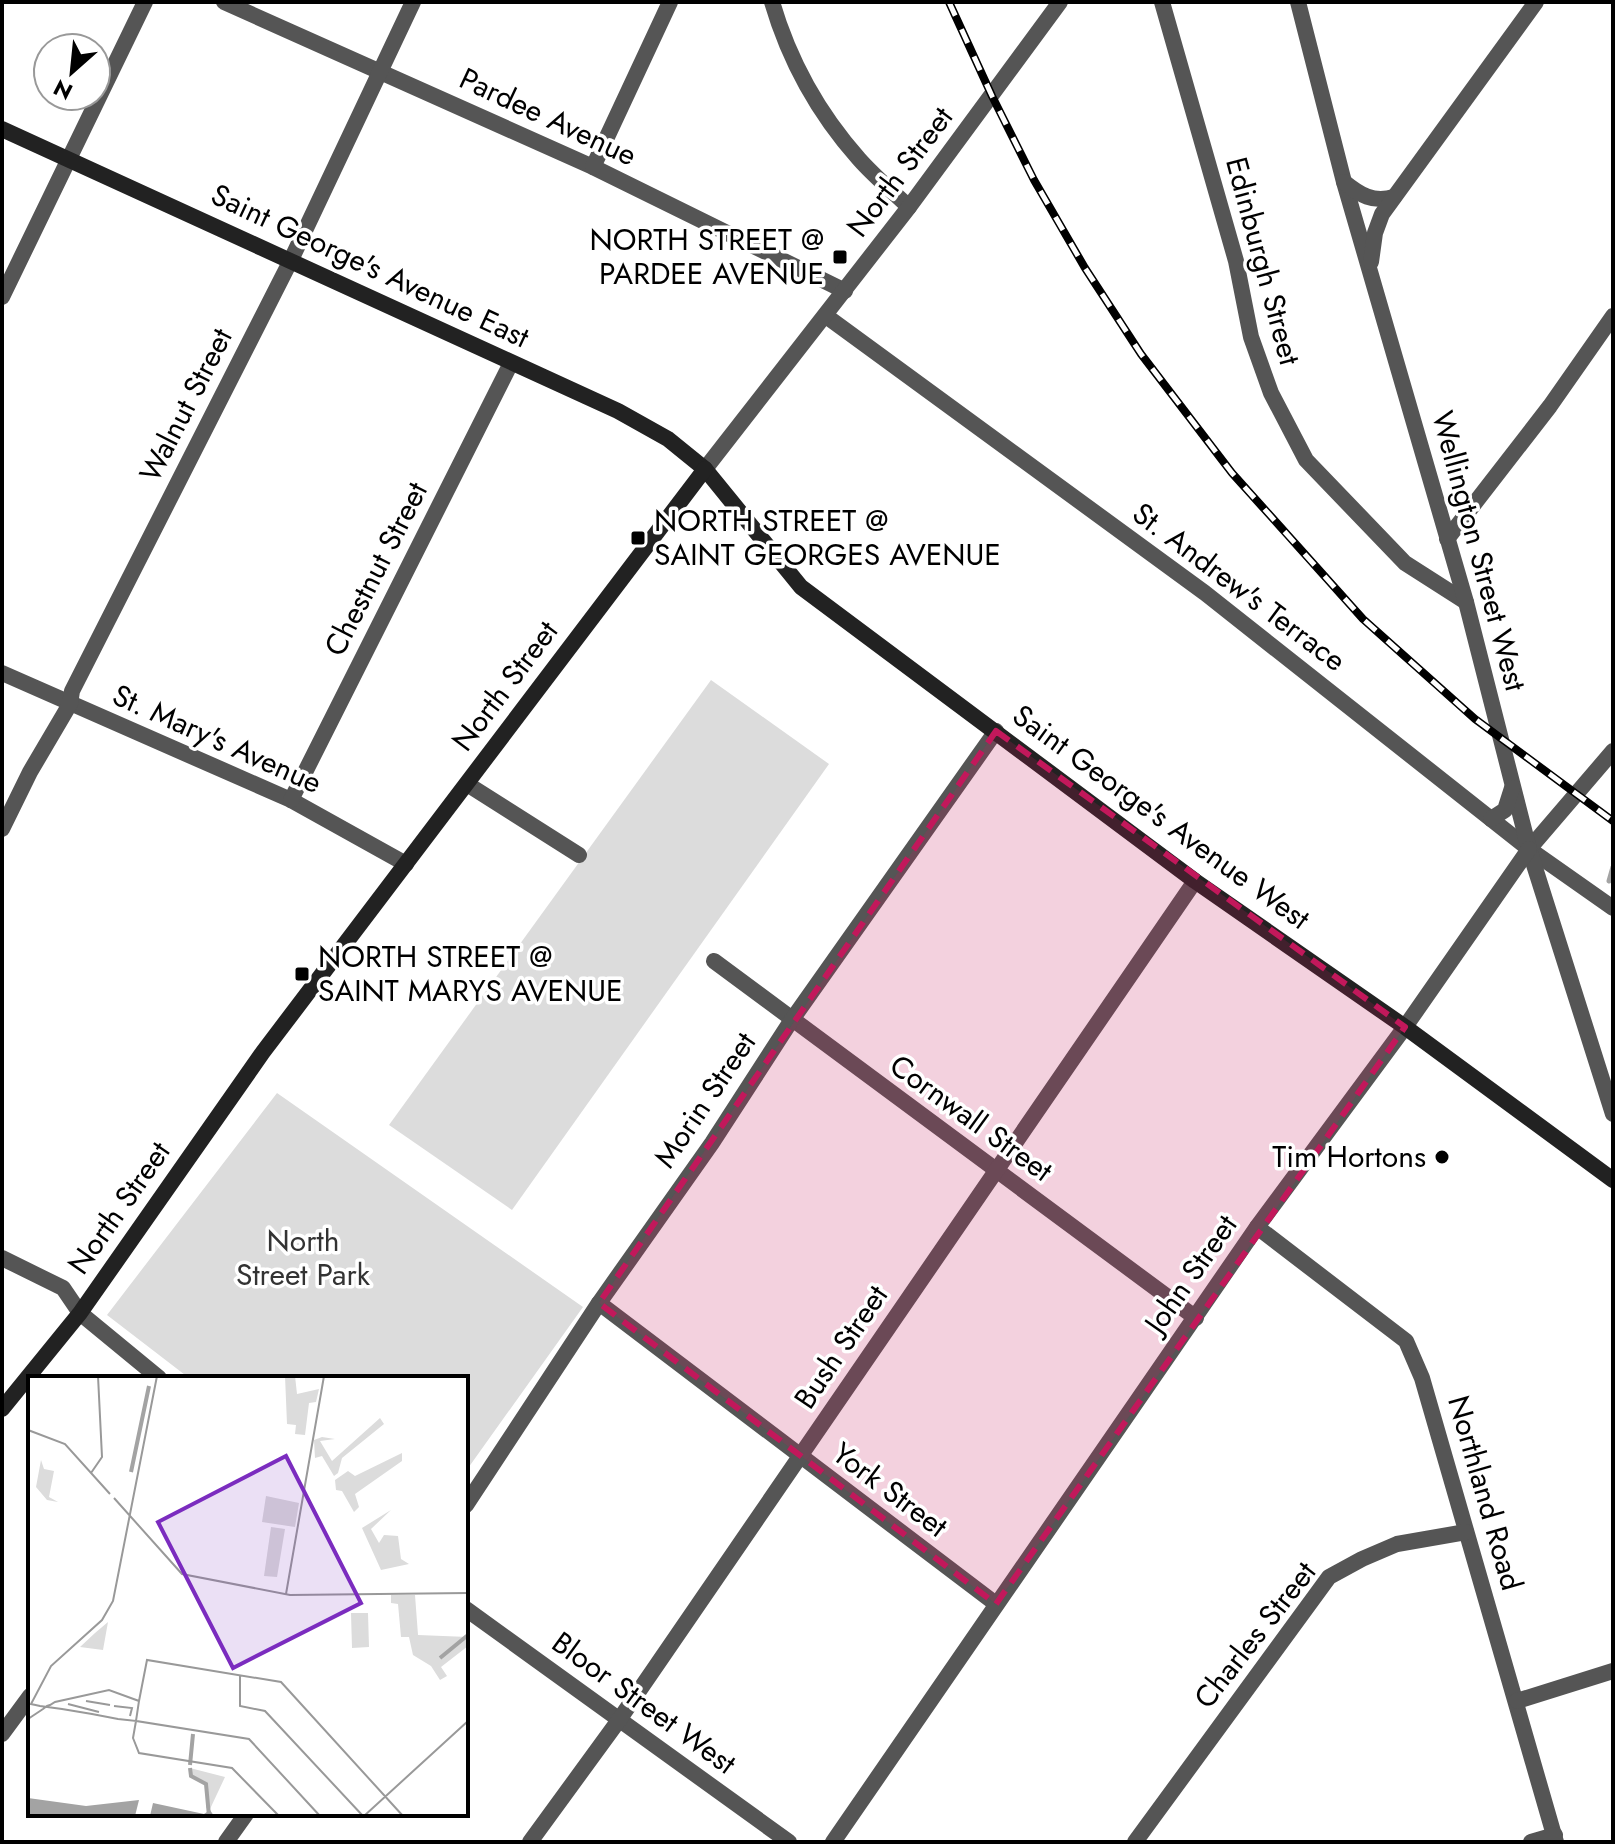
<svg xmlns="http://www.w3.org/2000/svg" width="1615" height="1844" viewBox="0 0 1615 1844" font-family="Jost,sans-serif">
  <rect width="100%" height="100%" fill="#fff"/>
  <g fill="#dcdcdc">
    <path d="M711,680l118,84 -317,446 -123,-85z"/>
    <path d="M277,1093l306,214 -117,164v-93h-277l-82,-63z"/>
  </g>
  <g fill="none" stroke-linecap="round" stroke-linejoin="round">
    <path stroke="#a3a3a3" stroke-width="5" d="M1609,881l4,-14"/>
    <g stroke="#555" stroke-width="16">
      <path d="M224,2l369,165 252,124"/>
      <path d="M772,2c17,58 47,112 87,157 15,17 33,32 50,48"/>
      <path d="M1162,2l74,259 15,76 20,56 35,67 99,103 61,39"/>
      <path d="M593,167l77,-165"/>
      <path d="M2,297l143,-295"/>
      <path d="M826,316l379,277 324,256 84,59"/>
      <path d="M1447,539l103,-133 63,-90"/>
      <path d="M2,673l289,127 115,64"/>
      <path d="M467,784l112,71"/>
      <path d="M291,800l220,-437"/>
      <path d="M2,829l28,-57 40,-68 2,-13 219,-431 122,-258"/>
      <path d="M1529,849l84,-98"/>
      <path d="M714,961l482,357"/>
      <path d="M1257,1227l149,114 16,37 134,464"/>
      <path d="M2,1258l61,30 17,25 79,65"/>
      <path d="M599,1303l397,301"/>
      <path d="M466,1505l133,-202 113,-160 79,-122 205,-290"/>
      <path d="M466,1609l323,233"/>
      <path d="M1517,1701l96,-30"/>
      <path d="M2,1734l28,-38"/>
      <path d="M226,1842l20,-28"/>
      <path d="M530,1842l89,-122 576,-839"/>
      <path d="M1135,1842l194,-265 33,-18 35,-15 69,-12"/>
      <path d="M1531,1842l24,-7"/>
    </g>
    <g stroke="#555" stroke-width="16">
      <path d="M1298,2l46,180 122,420 63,247 84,265"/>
      <path d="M1344,182c16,13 29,21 50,15"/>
      <path d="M1371,262l4,-29 7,-19 154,-212"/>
      <path d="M705,469l204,-262 151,-205"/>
      <path d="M1491,819l14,-9 7,-22"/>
      <path d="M833,1842l424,-615 148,-200 124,-178"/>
    </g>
    <g stroke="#222" stroke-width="16">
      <path d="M2,129l616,282 50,28 37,30 96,118 394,294 210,146 208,153"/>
      <path d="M2,1409l78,-96 183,-261 442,-583"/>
    </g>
    <defs>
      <path id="rail" d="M949,2l43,94 42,84 51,88 56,86 91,119 131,146 112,100 138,102"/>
    </defs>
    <use href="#rail" stroke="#000" stroke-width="8"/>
    <use href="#rail" stroke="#fff" stroke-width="5" stroke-dasharray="15" stroke-linecap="butt"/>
  </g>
  <path fill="#c2185b" fill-opacity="0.2" stroke="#c2185b" stroke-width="6" stroke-dasharray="16 10" stroke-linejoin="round" d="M996,731l409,296 -409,577 -397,-301z"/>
  <g fill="#000" stroke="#fff" stroke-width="3">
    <rect x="832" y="249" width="16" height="16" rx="4"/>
    <rect x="630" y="530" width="16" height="16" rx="4"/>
    <rect x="294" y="966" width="16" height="16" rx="4"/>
    <circle cx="1442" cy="1157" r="8"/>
  </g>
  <g text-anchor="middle" stroke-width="7" stroke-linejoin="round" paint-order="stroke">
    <g font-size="30" fill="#000" stroke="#fff">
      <text transform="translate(548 117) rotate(25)" y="10">Pardee Avenue</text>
      <text transform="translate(900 172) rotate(-53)" y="10">North Street</text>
      <text transform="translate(1263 261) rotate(75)" y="10">Edinburgh Street</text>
      <text transform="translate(370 266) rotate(25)" y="10">Saint George's Avenue East</text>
      <text transform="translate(186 405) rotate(-63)" y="10">Walnut Street</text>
      <text transform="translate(1479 551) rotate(75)" y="10">Wellington Street West</text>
      <text transform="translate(376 569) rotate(-63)" y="10">Chestnut Street</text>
      <text transform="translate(1239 587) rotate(37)" y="10">St. Andrew's Terrace</text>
      <text transform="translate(505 686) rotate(-53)" y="10">North Street</text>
      <text transform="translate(217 739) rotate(24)" y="10">St. Mary's Avenue</text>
      <text transform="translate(1161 817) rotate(36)" y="10">Saint George's Avenue West</text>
      <text transform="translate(705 1100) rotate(-56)" y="10">Morin Street</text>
      <text transform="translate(971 1118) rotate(36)" y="10">Cornwall Street</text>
      <text transform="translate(119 1208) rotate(-55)" y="10">North Street</text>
      <text transform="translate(1191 1274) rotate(-55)" y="10">John Street</text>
      <text transform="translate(841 1347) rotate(-56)" y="10">Bush Street</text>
      <text transform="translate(890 1490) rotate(37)" y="10">York Street</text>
      <text transform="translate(1485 1493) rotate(74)" y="10">Northland Road</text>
      <text transform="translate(1255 1635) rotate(-52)" y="10">Charles Street</text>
      <text transform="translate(644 1703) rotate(36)" y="10">Bloor Street West</text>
    </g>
    <g font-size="30" fill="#000" stroke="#fff" text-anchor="end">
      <text x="824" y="250">NORTH STREET @<tspan x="824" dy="34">PARDEE AVENUE</tspan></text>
      <text x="654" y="531" text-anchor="start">NORTH STREET @<tspan x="654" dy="34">SAINT GEORGES AVENUE</tspan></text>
      <text x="318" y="967" text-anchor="start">NORTH STREET @<tspan x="318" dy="34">SAINT MARYS AVENUE</tspan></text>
      <text x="1426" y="1167">Tim Hortons</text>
    </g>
    <g font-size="30" fill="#333" stroke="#fff">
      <text x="303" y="1251">North<tspan x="303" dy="34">Street Park</tspan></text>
    </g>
  </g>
  <g transform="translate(28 1376)">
    <rect width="440" height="440" fill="#fff"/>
    <path d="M257,0h10l2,18 22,-5 -3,13 -7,1 -4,32 -10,-1 1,-9 -9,-1zM352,42l4,6 -42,34 -4,15 -4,3 -12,-20 -7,2 -1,-18 8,-3 13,2 -15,2 12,20zM374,77v8l-47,33 4,13 -5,5 -12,-21 -6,-1 -1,-10 13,-9 7,5zM13,84l3,9 10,2 -5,26 9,5 -11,-2 -11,-13zM238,120l33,7 -4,24 -33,-5zM363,134l-20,19 8,14 5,-8 14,1 3,23 8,5 -28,6 -19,-42zM243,151l14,2 -8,48 -13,-1zM363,219h24l3,40 50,2v9l-27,21 6,9 -7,4 -9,-14 -18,-11 -4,-18h-8l-3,-33 -7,-1zM323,237h17l1,34 -17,1zM80,246l-5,28 -23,-3 15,-14zM162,392l35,9 -15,32 -4,-1v-24l-15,-8z" fill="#dcdcdc"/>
    <path d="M0,422l58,8 53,-6 -4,16h-107zM125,427l51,11 6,-4 4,6h-64z" fill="#a3a3a3"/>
    <path fill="none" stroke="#a3a3a3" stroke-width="4" d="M103,96l18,-86M412,282l28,-23M162,389l3,-31M162,392l1,8 15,8 3,32"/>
    <path fill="none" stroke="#999" stroke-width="2" d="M0,54l37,14 45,50M63,97l11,-16 -4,-81M86,122l68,76 108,21 178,-2M258,218l38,-218M212,299v31l25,5 98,105M58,325l24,4M111,325l8,-41 134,22 122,134M40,328l31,8M86,330l18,2 -2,8M0,343l15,-10 4,-3 3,-1 5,-3 54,-12 30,11 -3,20 -18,-2 -26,-5 -30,-5 -22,-3 -9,-2 20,-38 51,-46 11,-19 44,-225M251,440l-47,-48 -93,-15 -6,-15 3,-17 113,18 71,77M336,440l104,-95"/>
    <path fill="#7b2cbf" fill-opacity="0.15" stroke="#7b2cbf" stroke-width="4" d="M258,80l75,147 -128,65 -75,-146z"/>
    <rect width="440" height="440" fill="none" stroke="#000" stroke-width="4"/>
  </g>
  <rect width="1615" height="1844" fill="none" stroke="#000000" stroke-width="8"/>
  <g transform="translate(72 72) rotate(207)"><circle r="38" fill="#ffffff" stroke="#999999" stroke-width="2"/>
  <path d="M0-6L14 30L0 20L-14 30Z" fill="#000000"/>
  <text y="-12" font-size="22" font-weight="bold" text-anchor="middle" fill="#000000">N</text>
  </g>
</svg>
